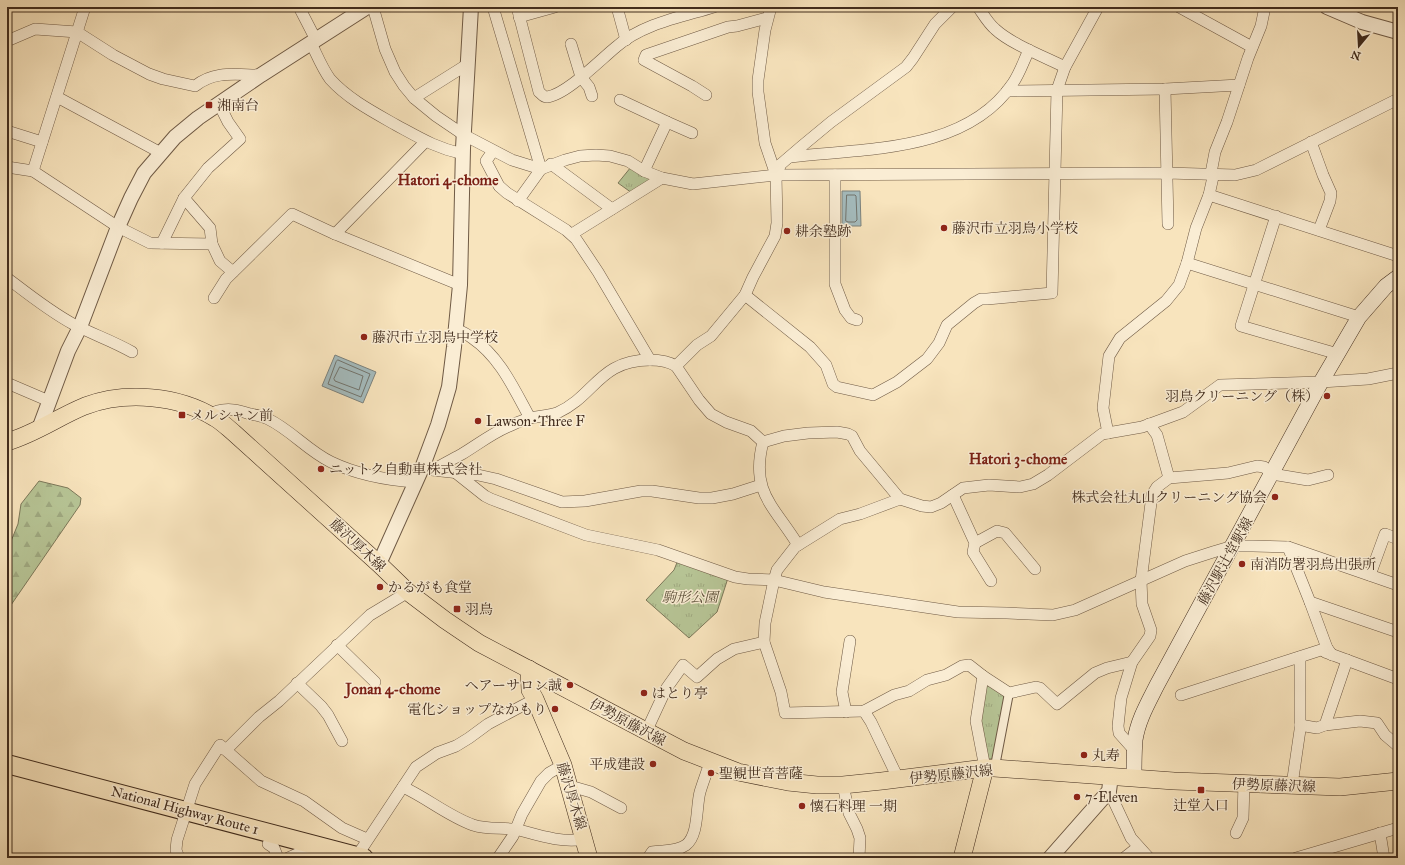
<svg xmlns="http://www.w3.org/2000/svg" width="1405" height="865" viewBox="0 0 1405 865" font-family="'IM FELL Great Primer','Noto Serif JP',serif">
  <defs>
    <pattern id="forest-firs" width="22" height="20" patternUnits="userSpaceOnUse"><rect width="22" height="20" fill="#b7c596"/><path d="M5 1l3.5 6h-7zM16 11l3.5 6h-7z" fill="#9fa981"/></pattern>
    <pattern id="park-tufts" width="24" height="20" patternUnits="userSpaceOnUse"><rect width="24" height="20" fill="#b7c596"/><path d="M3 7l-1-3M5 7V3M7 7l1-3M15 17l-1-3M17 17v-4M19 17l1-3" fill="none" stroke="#9fa981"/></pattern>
  </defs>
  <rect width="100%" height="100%" fill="#f8e4bd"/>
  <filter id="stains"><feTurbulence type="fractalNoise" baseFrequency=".005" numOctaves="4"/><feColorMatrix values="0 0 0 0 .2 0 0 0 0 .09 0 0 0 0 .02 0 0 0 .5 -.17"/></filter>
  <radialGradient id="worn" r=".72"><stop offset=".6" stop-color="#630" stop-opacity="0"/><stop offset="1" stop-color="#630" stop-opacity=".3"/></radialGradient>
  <path fill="url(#forest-firs)" stroke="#7c785a" d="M39,481l29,7 13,10 -1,7 -69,100 -4,-5v-49l11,-27 3,-20z"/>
  <g fill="url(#park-tufts)" stroke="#7c785a">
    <path d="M631,167l25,12 -24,14 -14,-10z"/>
    <path d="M678,560l50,18 -11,34 -28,26 -43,-38 28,-30z"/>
    <path d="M986,683l20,14 -13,62h-7l-6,-31z"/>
  </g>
  <g fill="#a4bbbd" stroke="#7c827d">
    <path d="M842,191h18l1,35h-19z"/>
    <path d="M335,355l41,17 -13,31 -41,-17z"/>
  </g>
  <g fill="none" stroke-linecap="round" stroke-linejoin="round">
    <g stroke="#72746d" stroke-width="1">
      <path d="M847,195h8l1,1 1,24 -2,2h-7l-2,-1z"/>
      <path d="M338,360l32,14 -9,23 -33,-13 8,-22z"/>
      <path d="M340,367l23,9 -4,14 -24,-9 -1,-2z"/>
    </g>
    <defs>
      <path id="pedestrian" d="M996,761l13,-68"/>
      <g id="minor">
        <path d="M299,7l17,33"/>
        <path d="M373,7l12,42 10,23 9,14 10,12 22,18 28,19 48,25 29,9 24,-9 15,-4 16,-1 14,1 18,5 16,10 18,7 31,6 83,-9 391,-2 68,2 21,-5 142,-71"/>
        <path d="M493,7l48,162 -23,32"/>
        <path d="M517,7l22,85c3,2 4,5 8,5 19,-2 53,-37 69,-50 26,-23 65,-30 98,-40"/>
        <path d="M617,7l9,33"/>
        <path d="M978,7c5,7 10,16 17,22 16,15 50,28 70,38"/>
        <path d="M1179,7l73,40"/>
        <path d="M519,17l36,-10"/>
        <path d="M7,41l28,-12 42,3 36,23 36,19 14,5 32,7c20,-16 42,-11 66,-11"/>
        <path d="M311,43c6,12 11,25 19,36 18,20 43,33 66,46 24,13 40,23 67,29"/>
        <path d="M571,44l10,33 8,10 3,9"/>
        <path d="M1165,89l3,135"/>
        <path d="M1007,91l158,-2 74,-4"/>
        <path d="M706,95l-14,-9 -48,-26 2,-5 82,-28 9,-1 30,-8"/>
        <path d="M57,97l104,56"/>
        <path d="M414,98l54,-34"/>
        <path d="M620,100l47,22 -23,49"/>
        <path d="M667,122l25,11"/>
        <path d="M7,131l35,11"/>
        <path d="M1311,142l12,33 8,18 -1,8 -11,29"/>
        <path d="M493,151l-7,10 13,25 8,7 59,37 10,9 22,33 52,88"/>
        <path d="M790,157c75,-9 176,-4 223,-74 7,-10 11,-23 16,-33"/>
        <path d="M551,164l61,45"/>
        <path d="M7,167l26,4 85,56 32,16 62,1 8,17 13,11"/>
        <path d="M33,171l52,-164"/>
        <path d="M776,175l5,-11 21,-18 29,-24 75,-55 7,-9 22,-34 17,-17"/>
        <path d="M835,175v109l10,26 6,8 6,2"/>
        <path d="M1209,195l189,61"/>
        <path d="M184,198l26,30 2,16"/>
        <path d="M1276,216l-35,110 97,28"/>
        <path d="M335,234l90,-92"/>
        <path d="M572,234l90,-56"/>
        <path d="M162,243l22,-45 24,-30 32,-29 -12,-17 -9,-18"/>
        <path d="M1187,263l172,54"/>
        <path d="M7,278c21,16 42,33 66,46 19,10 40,17 59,28"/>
        <path d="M745,295l65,52 16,18 7,19 4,3 36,8 24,-13 30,-23 12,-16 8,-18 27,-22 7,-4h6l65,-6 5,-203 8,-23 33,-60"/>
        <path d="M214,298l12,-19 66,-65 43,20 125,51"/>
        <path d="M456,330c7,1 10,4 16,8 28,19 42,51 58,80"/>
        <path d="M676,366l21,-21 14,-9 34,-41 8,-18 22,-41 2,-13 -1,-48 -11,-32 -7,-51v-12l7,-50 6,-23"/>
        <path d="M7,383l42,18"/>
        <path d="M214,418l3,-7c12,-3 21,-1 33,3 6,1 12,2 18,5 23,11 40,32 63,43 27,13 55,18 85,20"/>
        <path d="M1149,424l8,11 12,43"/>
        <path d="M1108,433l-5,-25 6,-52 11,-18 46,-37 13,-16 8,-22 9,-35 13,-33 4,-18 -2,-4 4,-21 12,-30 21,-64 13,-32 4,-19"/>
        <path d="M763,442l21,-6 24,-3 29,-1 11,2 4,2 8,15 40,48"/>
        <path d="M763,442c-13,50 11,64 35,103"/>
        <path d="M432,470l46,5 18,4 66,23 23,-1 56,-10h11l47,7h13l21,-4 28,-9"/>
        <path d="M433,470c10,-6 20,-11 29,-16 15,-9 29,-20 45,-27 7,-3 15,-7 23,-9 9,-2 18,-2 27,-5 38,-17 42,-53 93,-53 9,0 18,1 26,6l23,34 12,14 15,8 25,9 12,11"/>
        <path d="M456,473l29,23 6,3 95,36 72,15 77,27 13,2 26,1 50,12 134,20 49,1 46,2 22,-5 110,-49 28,-9 20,-6h20l35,1 110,38"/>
        <path d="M953,495l22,48 -2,9 18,29"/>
        <path d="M975,543l22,-12 8,2 30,36"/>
        <path d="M1288,547l22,55 17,46 5,7"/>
        <path d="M1370,575l15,-41 13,5"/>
        <path d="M1310,602l88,30"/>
        <path d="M337,645l38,37"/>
        <path d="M1325,652l73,27"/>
        <path d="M983,676l-14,-11 -7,1 -16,9 -19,5 -18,11 -15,4 -30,16 -79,2 -4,-21 -17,-50 1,-19 9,-43 3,-10 18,-23 45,-28 20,-5 40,-15 22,7 9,1 10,-4 22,-15 26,-3 31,2 13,-3 15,-9 54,-41 40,-7 41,-15 37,-27 101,-3 47,-3 30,-6"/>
        <path d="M297,683l24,23 7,9 14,26"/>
        <path d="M1181,695l146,-47"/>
        <path d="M864,711l7,11 24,50v8"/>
        <path d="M846,712l-4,-20 8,-51"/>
        <path d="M1300,725l17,3 8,-3 35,-4 17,2 8,12 13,11"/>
        <path d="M1325,725l22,-65"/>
        <path d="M646,732l20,-43 17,-24 14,12 20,-18 17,-10 30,-7"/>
        <path d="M226,750l33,-33 20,-16 91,-86 38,-23"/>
        <path d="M1135,751l-16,-18 -1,-7 3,-28 11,-36 18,-26 1,-6 -9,-26 -1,-23 11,-86 5,-8 12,-9 59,-5 29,-7 7,1 8,7 36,6 20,-5"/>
        <path d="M985,768l-9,-47 7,-45 26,17 27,-6 4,1 17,16 38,-31 12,-5 25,-6"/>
        <path d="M843,785l6,28 8,16 3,9 -1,20"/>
        <path d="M1292,785l8,-55v-73"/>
        <path d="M570,786l21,6 30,16"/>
        <path d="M403,787c24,11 45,29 70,38 15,5 31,2 46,5 22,6 43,13 66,9"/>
        <path d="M1109,791l22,47 18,20"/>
        <path d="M1236,833l7,-15 1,-35"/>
        <path d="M1380,833l4,25"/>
        <path d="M268,844l6,4 4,10"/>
        <path d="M357,856l59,-89 21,-14 19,-7 13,-8 19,-14 47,-25"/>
        <path d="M179,858l-3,-8 1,-10 18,-56 25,-39 41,36 43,20 38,27 25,11"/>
        <path d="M288,858l9,-4h10"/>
        <path d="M498,858l15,-22 9,-22 19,-33 8,-8 14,-8"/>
        <path d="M648,858l4,-6c11,-2 24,0 34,-7 13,-10 10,-39 14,-53 3,-10 7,-20 10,-30"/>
        <path d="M1124,858l14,-11"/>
        <path d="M1296,858l102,-30"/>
      </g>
      <g id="tertiary">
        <path d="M1327,7l35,15 36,10"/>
        <path d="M39,429l29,-78 12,-24 38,-100 13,-29 13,-25 31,-36 23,-19 63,-43 106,-68"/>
        <path d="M379,564l43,-96 16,-43 11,-38 5,-40 6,-62 3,-137 8,-141"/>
        <path d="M1050,858l59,-67 2,-15"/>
      </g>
      <path id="secondary" d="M1134,778c0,-12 0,-25 1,-38 3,-20 13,-37 22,-55l164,-303 38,-65 27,-31 12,-9"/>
      <g id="primary">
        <path d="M7,442c28,-8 51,-25 78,-36 40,-15 93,-11 130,12 7,4 13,10 19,15l145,131 29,28 37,28 34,23 205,108 54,21 50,10 29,3h26l39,-4 103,-13h9l180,13 166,6 58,-6"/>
        <path d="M529,669l1,21 5,9 28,66 26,93"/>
        <path d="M962,858l23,-90"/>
      </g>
      <path id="trunk" d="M7,764l357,94"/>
    </defs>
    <use href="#pedestrian" stroke="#6f5a45" stroke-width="10"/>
    <use href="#minor" stroke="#6f5a45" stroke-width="12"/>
    <use href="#tertiary" stroke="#6f5a45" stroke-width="16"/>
    <use href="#secondary" stroke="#412c1d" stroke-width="16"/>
    <use href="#primary" stroke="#412c1d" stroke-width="18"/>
    <use href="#trunk" stroke="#412c1d" stroke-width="20"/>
    <use href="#pedestrian" stroke="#faedd4" stroke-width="8"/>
    <use href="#minor" stroke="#faedd4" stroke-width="11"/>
    <use href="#tertiary" stroke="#faedd4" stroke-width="14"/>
    <use href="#secondary" stroke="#faedd4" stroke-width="15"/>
    <use href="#primary" stroke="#f8e4bd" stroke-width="17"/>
    <use href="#trunk" stroke="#f8e4bd" stroke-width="18"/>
  </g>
  <g fill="#8f2418" stroke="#faedd4" stroke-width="1.5">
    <rect x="205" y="101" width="8" height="8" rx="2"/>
    <circle cx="944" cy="228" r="4"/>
    <circle cx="787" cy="231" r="4"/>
    <circle cx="364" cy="337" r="4"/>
    <circle cx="1327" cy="396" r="4"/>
    <rect x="178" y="411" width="8" height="8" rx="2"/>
    <circle cx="478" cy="421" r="4"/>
    <circle cx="321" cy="469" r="4"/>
    <circle cx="1275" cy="497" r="4"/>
    <circle cx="1242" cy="564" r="4"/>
    <circle cx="380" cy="587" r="4"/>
    <rect x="453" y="605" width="8" height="8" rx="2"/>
    <circle cx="570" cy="685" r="4"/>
    <circle cx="644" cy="693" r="4"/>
    <circle cx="555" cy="709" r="4"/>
    <circle cx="1084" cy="755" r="4"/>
    <circle cx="653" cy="764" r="4"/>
    <circle cx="711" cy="773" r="4"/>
    <rect x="1197" y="786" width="8" height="8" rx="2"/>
    <circle cx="1077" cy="797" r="4"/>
    <circle cx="802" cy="806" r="4"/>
  </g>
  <g text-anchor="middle" stroke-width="3" stroke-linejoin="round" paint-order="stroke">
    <g font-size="14" fill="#412c1d" stroke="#faedd4" text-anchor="start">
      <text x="217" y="110">湘南台</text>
      <text x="952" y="233">藤沢市立羽鳥小学校</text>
      <text x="795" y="236">耕余塾跡</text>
      <text x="372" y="342">藤沢市立羽鳥中学校</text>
      <text x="1319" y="401" text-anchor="end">羽鳥クリーニング（株）</text>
      <text x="190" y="420">メルシャン前</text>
      <text x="486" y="426">Lawson･Three F</text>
      <text x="329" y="474">ニットク自動車株式会社</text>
      <text x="1267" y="502" text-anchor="end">株式会社丸山クリーニング協会</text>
      <text x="1250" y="569">南消防署羽鳥出張所</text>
      <text x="388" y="592">かるがも食堂</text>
      <text x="465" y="614">羽鳥</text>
      <text x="562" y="690" text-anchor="end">ヘアーサロン誠</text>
      <text x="652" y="698">はとり亭</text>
      <text x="547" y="714" text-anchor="end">電化ショップなかもり</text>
      <text x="1092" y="760">丸寿</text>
      <text x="645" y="769" text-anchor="end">平成建設</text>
      <text x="719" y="778">聖観世音菩薩</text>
      <text x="1085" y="802">7-Eleven</text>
      <text x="1201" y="810" text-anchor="middle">辻堂入口</text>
      <text x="810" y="811">懐石料理 一期</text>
    </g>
    <g font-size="14" fill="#412c1d" stroke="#faedd4">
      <text transform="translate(358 545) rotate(43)" y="5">藤沢厚木線</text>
      <text transform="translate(1225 561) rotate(-61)" y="5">藤沢駅辻堂駅線</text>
      <text transform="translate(628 722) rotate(28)" y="5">伊勢原藤沢線</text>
      <text transform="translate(951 774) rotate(-6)" y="5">伊勢原藤沢線</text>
      <text transform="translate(1274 785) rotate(2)" y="5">伊勢原藤沢線</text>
      <text transform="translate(572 796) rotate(73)" y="5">藤沢厚木線</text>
      <text transform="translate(185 810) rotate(15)" y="5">National Highway Route 1</text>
    </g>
    <g font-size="14" font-style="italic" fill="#5e523b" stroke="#faedd4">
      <text x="690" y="602">駒形公園</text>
    </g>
    <g font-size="15" font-weight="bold" fill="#7a1f14" stroke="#faedd4">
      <text x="448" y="185">Hatori 4-chome</text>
      <text x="1018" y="464">Hatori 3-chome</text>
      <text x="393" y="694">Jonan 4-chome</text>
    </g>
  </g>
  <rect width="1405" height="865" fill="none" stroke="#f8e4bd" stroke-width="24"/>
  <rect x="8" y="8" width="1389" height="849" fill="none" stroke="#412c1d" stroke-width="2"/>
  <rect x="12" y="12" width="1381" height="841" fill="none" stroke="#412c1d"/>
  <g transform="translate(1359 46) rotate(198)" stroke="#faedd4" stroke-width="3" paint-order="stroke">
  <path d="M0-3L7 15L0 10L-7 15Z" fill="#412c1d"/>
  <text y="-6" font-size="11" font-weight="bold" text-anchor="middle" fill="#412c1d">N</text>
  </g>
  <rect width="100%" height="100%" filter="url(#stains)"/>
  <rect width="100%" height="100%" fill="url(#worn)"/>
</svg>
